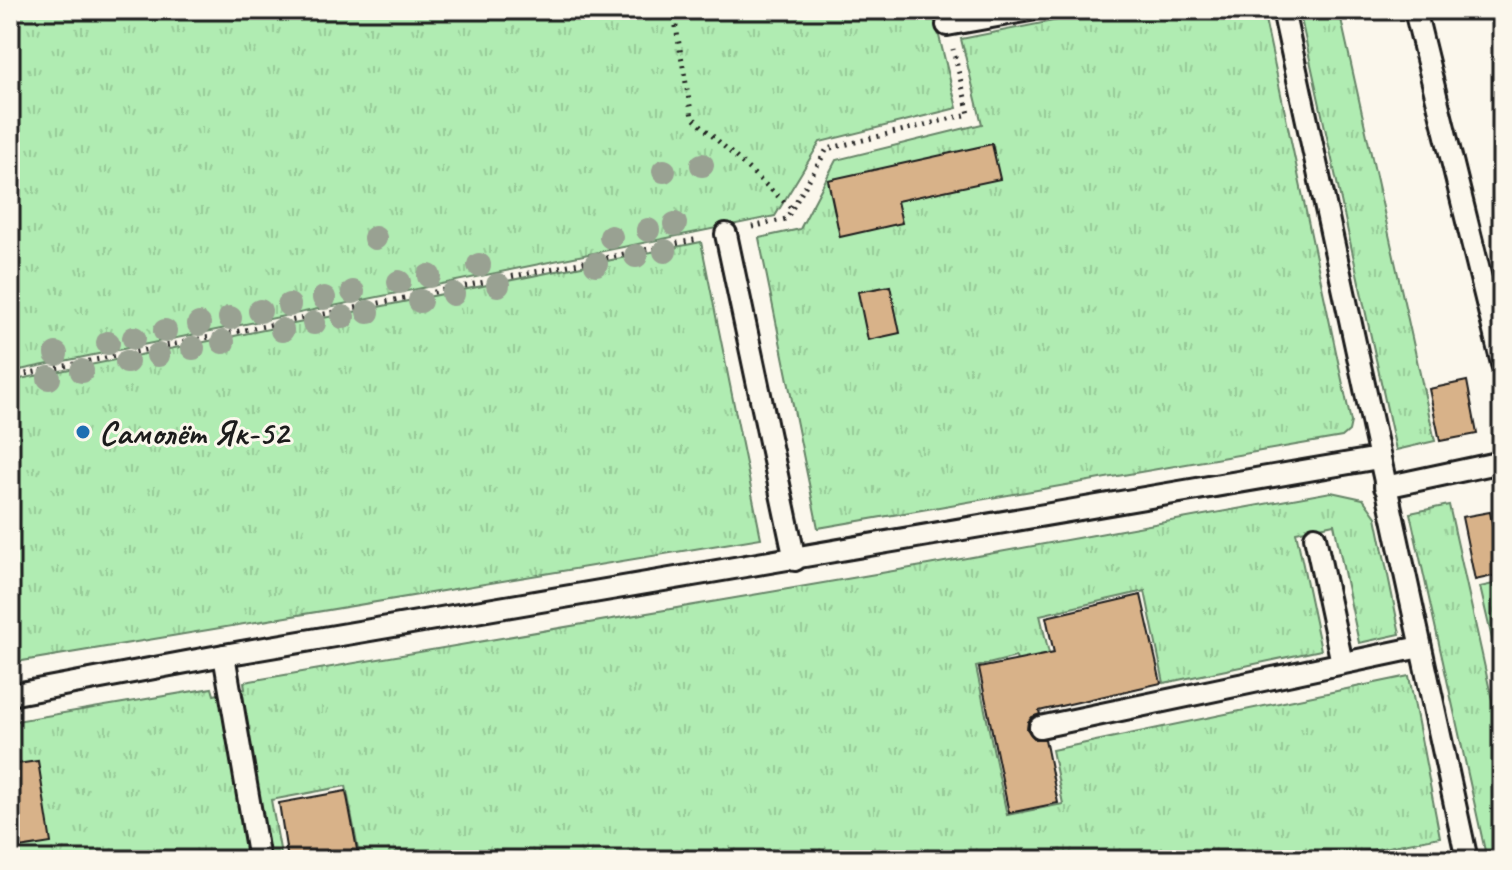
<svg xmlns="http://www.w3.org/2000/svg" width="1512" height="870" viewBox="0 0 1512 870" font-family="Caveat,sans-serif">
  <defs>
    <pattern id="grass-tufts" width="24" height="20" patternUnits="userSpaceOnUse" patternTransform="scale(2)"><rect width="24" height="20" fill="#b0ecb2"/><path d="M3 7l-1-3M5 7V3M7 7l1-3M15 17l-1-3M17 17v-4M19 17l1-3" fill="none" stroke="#97ca98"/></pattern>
  </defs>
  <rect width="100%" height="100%" fill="#fbf7ec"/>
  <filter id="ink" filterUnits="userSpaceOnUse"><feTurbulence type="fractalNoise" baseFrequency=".0125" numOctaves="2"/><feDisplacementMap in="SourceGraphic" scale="16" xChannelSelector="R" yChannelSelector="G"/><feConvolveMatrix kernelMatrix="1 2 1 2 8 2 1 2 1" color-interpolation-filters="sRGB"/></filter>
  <g filter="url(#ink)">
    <g fill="url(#grass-tufts)" stroke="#668467" stroke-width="2">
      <path d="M10,10h949l-25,6 23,92 -137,34 -45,74 -765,156z"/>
      <path d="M1108,10h155l88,412 -2,9 -7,6 -524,91 -59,-290 41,-9 36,-69 146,-36 -21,-85z"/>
      <path d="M1299,10h40l96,431 -39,9z"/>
      <path d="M701,242l60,296 -751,125v-282z"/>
      <path d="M1331,492l32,7 13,18 24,117 -41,9 -25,-119 -38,8 25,118 -157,33 -19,-92 -105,24 21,90 -33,6 -12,-54 -40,10 31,148 56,-11 -11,-54 357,-74 31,161 -120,23h-960l-14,-74 -75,14 11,60h-11l-31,-170 5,-1 -1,-7 684,-117z"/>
      <path d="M1449,505l53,240v115h-15l-77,-347z"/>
      <path d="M1502,582v59l-9,2 -13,-56z"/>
      <path d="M212,688l2,7 5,-1 31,166h-240v-138z"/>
    </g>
    <g fill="#d8b289" stroke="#1c1c1c" stroke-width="2">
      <path d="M992,144l8,35 -103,22 5,22 -62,14 -12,-57z"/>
      <path d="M890,286l10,47 -32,7 -10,-48z"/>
      <path d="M1467,381l10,53 -37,7 -11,-52z"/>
      <path d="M1490,512l12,62 -27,6 -13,-63z"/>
      <path d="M1141,595l20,88 -122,28 1,3 -8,3 -4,5 -1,7 8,10h10l13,64 -49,10 -30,-145 75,-15 -8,-36z"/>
      <path d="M38,761l13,82 -32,5 -9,-58v-25z"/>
      <path d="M346,791l13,69h-71l-9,-57z"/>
    </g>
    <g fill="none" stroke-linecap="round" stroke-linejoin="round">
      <defs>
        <g id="service">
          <path d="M1283,10l184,850"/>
          <path d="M1415,10l87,354"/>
          <path d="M947,25l83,-15"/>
          <path d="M726,234l69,326"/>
          <path d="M1385,487l117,-25"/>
          <path d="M1315,537l27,126"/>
          <path d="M224,655l35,205"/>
          <path d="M10,695l214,-40 1155,-197"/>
          <path d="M1040,727l380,-80"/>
        </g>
      </defs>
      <use href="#service" stroke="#1c1c1c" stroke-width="26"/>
      <g stroke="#1c1c1c" stroke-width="5" stroke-dasharray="2 6" stroke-linecap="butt">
        <path d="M673,10l19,107 100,92"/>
        <path d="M752,227l34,-8 41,-70 142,-35 -16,-65"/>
        <path d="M10,377l689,-138"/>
      </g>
      <use href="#service" stroke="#fbf7ec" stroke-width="20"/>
    </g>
    <g fill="#99a192">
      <circle cx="702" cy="165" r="12"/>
      <circle cx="664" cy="171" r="12"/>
      <circle cx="675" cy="224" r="12"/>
      <circle cx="648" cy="230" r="12"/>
      <circle cx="611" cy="237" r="12"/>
      <circle cx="375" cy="238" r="12"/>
      <circle cx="665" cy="251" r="12"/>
      <circle cx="636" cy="256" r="12"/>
      <circle cx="596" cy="264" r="12"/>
      <circle cx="479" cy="265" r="12"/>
      <circle cx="429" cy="276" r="12"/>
      <circle cx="399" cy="282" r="12"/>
      <circle cx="498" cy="285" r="12"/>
      <circle cx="353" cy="292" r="12"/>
      <circle cx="453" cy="294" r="12"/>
      <circle cx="324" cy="298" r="12"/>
      <circle cx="420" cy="301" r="12"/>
      <circle cx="289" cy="305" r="12"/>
      <circle cx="260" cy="311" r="12"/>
      <circle cx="368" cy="312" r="12"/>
      <circle cx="343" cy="317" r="12"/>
      <circle cx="230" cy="318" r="12"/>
      <circle cx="314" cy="323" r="12"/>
      <circle cx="199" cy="324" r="12"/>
      <circle cx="282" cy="330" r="12"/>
      <circle cx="165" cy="331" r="12"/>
      <circle cx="134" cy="338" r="12"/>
      <circle cx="223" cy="342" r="12"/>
      <circle cx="108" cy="343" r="12"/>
      <circle cx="193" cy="348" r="12"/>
      <circle cx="56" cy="354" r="12"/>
      <circle cx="158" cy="355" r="12"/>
      <circle cx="127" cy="362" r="12"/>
      <circle cx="82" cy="371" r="12"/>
      <circle cx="49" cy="378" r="12"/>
    </g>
  </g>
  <circle fill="#1f6fb2" stroke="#fbf7ec" stroke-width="3" cx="83" cy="432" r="8"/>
  <g text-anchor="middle" stroke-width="6" stroke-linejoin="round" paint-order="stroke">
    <g font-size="34" font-weight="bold" fill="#1c1c1c" stroke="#fbf7ec" text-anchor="start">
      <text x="99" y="444">Самолёт Як-52</text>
    </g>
  </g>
  <rect width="1512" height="870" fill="none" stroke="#fbf7ec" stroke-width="40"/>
  <rect x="20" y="20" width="1472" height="830" fill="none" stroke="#1c1c1c" stroke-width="3" filter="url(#ink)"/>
</svg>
